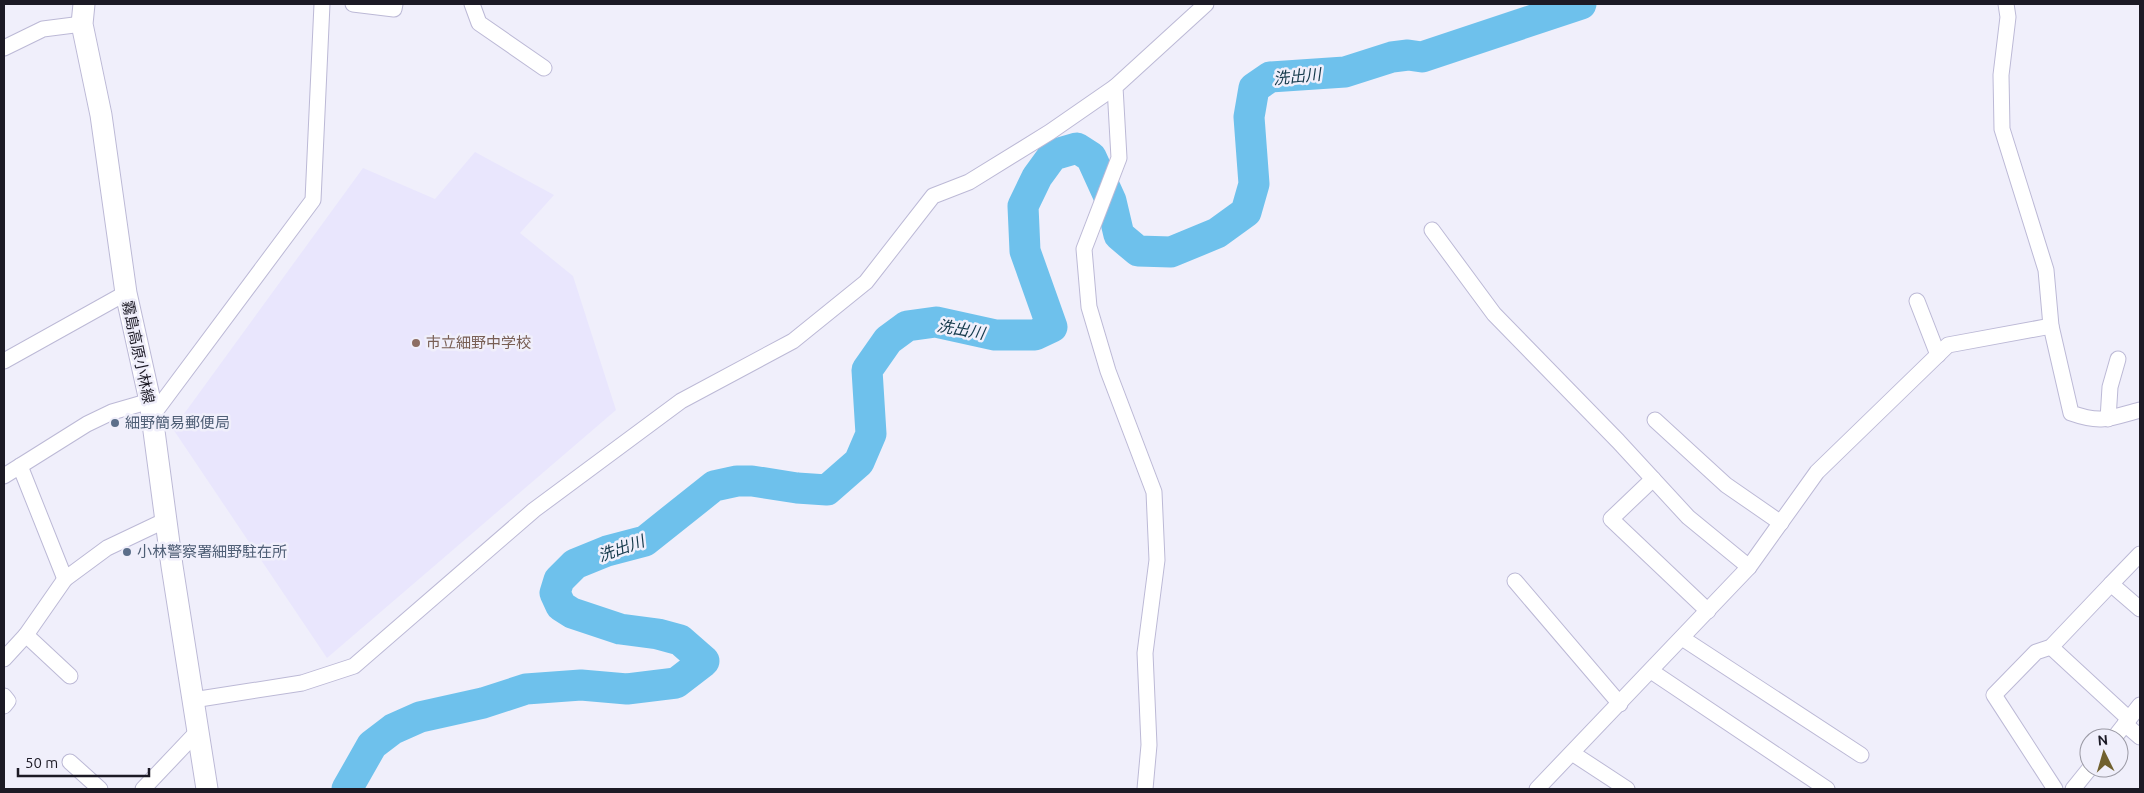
<svg xmlns="http://www.w3.org/2000/svg" width="2144" height="793" viewBox="0 0 2144 793" font-family="Ubuntu,'Noto Sans JP',sans-serif">
  <rect width="100%" height="100%" fill="#f0effb"/>
  <path fill="#e9e6fd" d="M475,152l79,43 -34,38 53,43 43,134 -289,248 -154,-229 190,-261 72,31z"/>
  <g fill="none" stroke-linecap="round" stroke-linejoin="round">
    <path stroke="#6ec1ec" stroke-width="31" d="M347,789l25,-44 21,-16 27,-12 63,-14 43,-14 55,-4 46,4 49,-6 26,-20 2,-2 -24,-21 -22,-6 -38,-5 -48,-16 -11,-7 -6,-13 4,-13 16,-16 32,-13 38,-10 69,-55 23,-5h15l45,7 30,2 32,-28 12,-28 -4,-64 21,-30 19,-14 29,-4 59,13h40l17,-8 -27,-76 -2,-45 14,-29 16,-22 24,-7 14,9 20,44 8,34 19,16 33,1 46,-19 29,-21 8,-28 -5,-67 5,-29 16,-11 75,-5 47,-15 16,-2 14,2 159,-53"/>
    <defs>
      <g id="street">
        <path d="M353,4l41,5 1,-5"/>
        <path d="M472,4l7,19 65,45"/>
        <path d="M2006,4l2,13 -7,58 1,54 44,141 5,56 20,87c31,11 39,5 69,-3"/>
        <path d="M4,48l39,-19 39,-5"/>
        <path d="M1432,230l62,84 124,127 70,76 61,50"/>
        <path d="M1917,301l21,54"/>
        <path d="M4,361l122,-68"/>
        <path d="M152,416l161,-216 9,-196"/>
        <path d="M2108,419l2,-32 8,-28"/>
        <path d="M1655,420l71,65 55,38"/>
        <path d="M20,466l67,-42 25,-12 38,-11"/>
        <path d="M4,476l16,-10 45,113 42,-31 59,-28"/>
        <path d="M1653,479l-42,40 97,92"/>
        <path d="M65,579l-39,56 44,41"/>
        <path d="M1515,581l105,123"/>
        <path d="M2111,584l29,-30"/>
        <path d="M1682,638l179,117"/>
        <path d="M2051,647l78,72 11,-14"/>
        <path d="M4,659l22,-24"/>
        <path d="M1651,671l176,118"/>
        <path d="M4,696l4,5 -4,5"/>
        <path d="M193,700l109,-17 52,-17 180,-156 147,-109 112,-60 73,-59 67,-86 36,-14 81,-50 65,-45"/>
        <path d="M2125,724l15,13"/>
        <path d="M2114,738l15,-19"/>
        <path d="M1572,753l55,36"/>
        <path d="M70,762l30,27"/>
        <path d="M143,789l55,-58"/>
        <path d="M1145,789l4,-44 -4,-92 12,-93 -3,-68 -46,-121 -19,-64 -5,-58 35,-91 -4,-71 91,-83"/>
        <path d="M1537,789l212,-222 68,-95 131,-127 103,-19"/>
        <path d="M2055,789l-61,-94 42,-43 15,-5 60,-63 29,25"/>
        <path d="M2073,789l17,-21"/>
      </g>
      <path id="secondary" d="M84,4l-2,20 19,91 25,178 24,108 22,165 35,223"/>
    </defs>
    <use href="#street" stroke="#bcb9d6" stroke-width="17"/>
    <use href="#secondary" stroke="#bcb9d6" stroke-width="23"/>
    <use href="#street" stroke="#fff" stroke-width="15"/>
    <use href="#secondary" stroke="#fff" stroke-width="21"/>
  </g>
  <circle fill="#8d6e63" stroke="#f0effb" stroke-width="2" cx="416" cy="343" r="5"/>
  <g fill="#5c6f8a" stroke="#f0effb" stroke-width="2">
    <circle cx="115" cy="423" r="5"/>
    <circle cx="127" cy="552" r="5"/>
  </g>
  <g text-anchor="middle" stroke-width="5" stroke-linejoin="round" paint-order="stroke">
    <g font-size="15" fill="#785e54" stroke="#f0effb" text-anchor="start">
      <text x="426" y="348">市立細野中学校</text>
    </g>
    <g font-size="15" fill="#1c1a25" stroke="#f0effb">
      <text transform="translate(138 352) rotate(78)" y="5">霧島高原小林線</text>
    </g>
    <g font-size="15" fill="#4e5e75" stroke="#f0effb" text-anchor="start">
      <text x="125" y="428">細野簡易郵便局</text>
      <text x="137" y="557">小林警察署細野駐在所</text>
    </g>
    <g font-size="16" font-style="italic" fill="#13384a" stroke="#f0effb">
      <text transform="translate(1297 76) rotate(-6)" y="6">洗出川</text>
      <text transform="translate(961 329) rotate(10)" y="6">洗出川</text>
      <text transform="translate(621 548) rotate(-20)" y="6">洗出川</text>
    </g>
  </g>
  <rect width="2144" height="793" fill="none" stroke="#1c1a25" stroke-width="10"/>
  <g transform="translate(2104 753) rotate(355)"><circle r="24" fill="#f0effb" stroke="#9b9aa5"/>
  <path d="M0-4L9 19L0 12L-9 19Z" fill="#71612f"/>
  <text y="-8" font-size="14" font-weight="bold" text-anchor="middle" fill="#1c1a25">N</text>
  </g>
  <path d="M18 768v8h131v-8" fill="none" stroke="#1c1a25" stroke-width="2.5"/>
  <text x="25" y="768" font-size="15" fill="#1c1a25" stroke="#f0effb" stroke-width="4" paint-order="stroke">50 m</text>
</svg>
